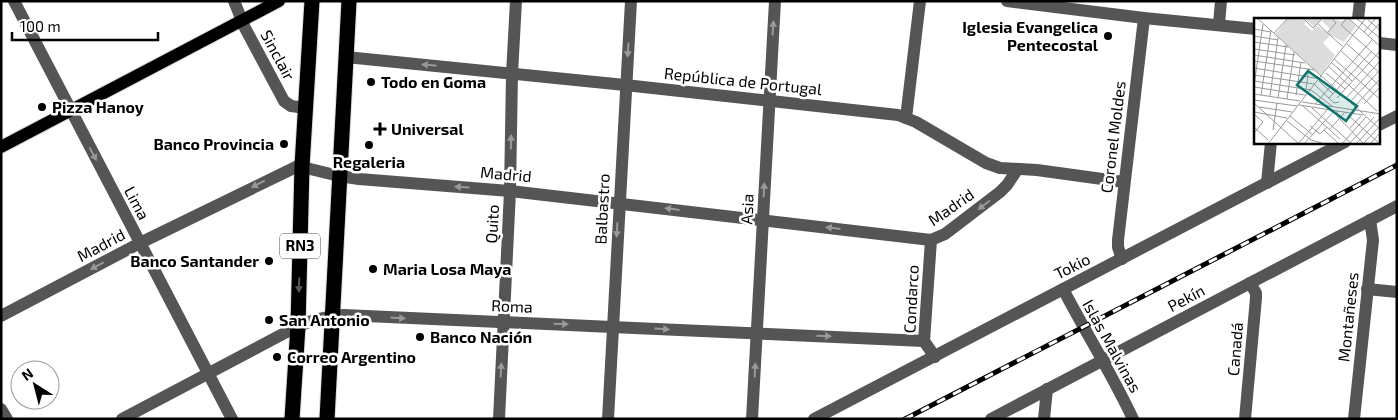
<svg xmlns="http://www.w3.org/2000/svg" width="1398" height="420" viewBox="0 0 1398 420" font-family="'Exo 2',sans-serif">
  <rect width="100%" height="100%" fill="#fff"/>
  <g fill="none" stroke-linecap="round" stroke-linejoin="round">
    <defs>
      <path id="major" d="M1,147l278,-146"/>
      <g id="highway">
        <path d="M292,419l6,-93 4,-160 10,-165"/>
        <path d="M327,419l22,-418"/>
      </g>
    </defs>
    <use href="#major" stroke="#dbdbdb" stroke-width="14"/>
    <use href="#highway" stroke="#dbdbdb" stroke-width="17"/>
    <g stroke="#555" stroke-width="12">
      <path d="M14,1l218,418"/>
      <path d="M234,1l11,27 39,73 7,5 15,2"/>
      <path d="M1007,1l137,17 112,11"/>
      <path d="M1358,19l2,-18"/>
      <path d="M1219,24l2,-23"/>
      <path d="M1379,43l18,2"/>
      <path d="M346,57l279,28 273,30 18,7 70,41 14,5 37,2 87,12"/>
      <path d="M906,118l14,-117"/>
      <path d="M1379,125l18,-9"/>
      <path d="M1267,183l4,-41"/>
      <path d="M931,240l-7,101 11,16"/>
      <path d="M1122,259l-4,-12v-7l26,-222"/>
      <path d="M1063,289c23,44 49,85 70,130"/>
      <path d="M1367,289l30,3"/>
      <path d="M1,316l139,-73 158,-77 41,10 20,3 151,12 421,49 14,-6 55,-42 7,-7 10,-15"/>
      <path d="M1,409l6,10"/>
      <path d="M122,419l176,-93c15,-6 30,-10 46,-11 193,9 387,17 580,26"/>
      <path d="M499,419l11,-228 2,-117 4,-73"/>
      <path d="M608,419l23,-418"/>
      <path d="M752,419l23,-418"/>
      <path d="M814,419l531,-277"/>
      <path d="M991,419l406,-213"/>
      <path d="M1044,419l3,-30"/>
      <path d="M1245,419l11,-121v-5l-6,-10"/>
      <path d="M1354,419l19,-179 -3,-20"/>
    </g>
    <use href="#major" stroke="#000" stroke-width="12"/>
    <use href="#highway" stroke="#000" stroke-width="15"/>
    <defs>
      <path id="rail" d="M905,419l492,-254"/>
    </defs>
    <use href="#rail" stroke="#000" stroke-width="5"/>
    <use href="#rail" stroke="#fff" stroke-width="3" stroke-dasharray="9" stroke-linecap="butt"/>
  </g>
  <defs><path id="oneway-solid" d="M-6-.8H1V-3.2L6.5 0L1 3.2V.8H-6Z" transform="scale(1.25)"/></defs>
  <g fill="#999">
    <use href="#oneway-solid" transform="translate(773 28) rotate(-86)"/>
    <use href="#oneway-solid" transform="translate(628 50) rotate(94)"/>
    <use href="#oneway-solid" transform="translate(429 65) rotate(-174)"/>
    <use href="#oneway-solid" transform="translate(511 142) rotate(-89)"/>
    <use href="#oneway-solid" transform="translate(93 154) rotate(62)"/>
    <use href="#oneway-solid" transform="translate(258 184) rotate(153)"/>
    <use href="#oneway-solid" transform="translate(462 187) rotate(-176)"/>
    <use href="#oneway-solid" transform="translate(764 190) rotate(-87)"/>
    <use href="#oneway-solid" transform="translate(984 205) rotate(143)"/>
    <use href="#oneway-solid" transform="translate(672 209) rotate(-173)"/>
    <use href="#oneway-solid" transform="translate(833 228) rotate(-173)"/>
    <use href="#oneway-solid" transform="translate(617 230) rotate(93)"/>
    <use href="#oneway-solid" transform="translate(97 266) rotate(152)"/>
    <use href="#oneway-solid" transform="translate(398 318) rotate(3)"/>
    <use href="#oneway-solid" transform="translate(561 324) rotate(2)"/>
    <use href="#oneway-solid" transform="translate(662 329) rotate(4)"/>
    <use href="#oneway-solid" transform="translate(824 336) rotate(2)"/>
    <use href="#oneway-solid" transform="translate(501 370) rotate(-87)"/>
    <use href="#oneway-solid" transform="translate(755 370) rotate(-87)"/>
  </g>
  <use fill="#595959" href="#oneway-solid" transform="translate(299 285) rotate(92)"/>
  <g fill="#000" stroke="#fff" stroke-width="2">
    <circle cx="1108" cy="36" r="5"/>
    <circle cx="371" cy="82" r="5"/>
    <circle cx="42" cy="107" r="5"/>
    <path d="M377.5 121.5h5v5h5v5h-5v5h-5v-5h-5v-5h5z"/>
    <circle cx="284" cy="144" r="5"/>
    <circle cx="369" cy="145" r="5"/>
    <circle cx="269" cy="261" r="5"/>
    <circle cx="373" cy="269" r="5"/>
    <circle cx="269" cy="320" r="5"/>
    <circle cx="420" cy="337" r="5"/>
    <circle cx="277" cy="357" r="5"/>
  </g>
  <g text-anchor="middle" stroke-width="5" stroke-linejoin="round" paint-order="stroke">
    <rect fill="#fff" stroke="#4c4c4c" stroke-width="1" x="280" y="233.5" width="40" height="25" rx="4"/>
    <g font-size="15" font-weight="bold" fill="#000">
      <text x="300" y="251">RN3</text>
    </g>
    <g font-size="16" font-weight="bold" fill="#000" stroke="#fff" text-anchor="start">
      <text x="1098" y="33" text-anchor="end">Iglesia Evangelica<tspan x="1098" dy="18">Pentecostal</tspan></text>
      <text x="381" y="88">Todo en Goma</text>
      <text x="52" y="113">Pizza Hanoy</text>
      <text x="391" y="135">Universal</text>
      <text x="274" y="150" text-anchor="end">Banco Provincia</text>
      <text x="369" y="168" text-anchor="middle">Regaleria</text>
      <text x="259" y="267" text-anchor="end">Banco Santander</text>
      <text x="383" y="275">Maria Losa Maya</text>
      <text x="279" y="326">San Antonio</text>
      <text x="430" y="343">Banco Nación</text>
      <text x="287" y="363">Correo Argentino</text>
    </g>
    <g font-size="16" fill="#000" stroke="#fff">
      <text transform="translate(278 55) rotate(62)" y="6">Sinclair</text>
      <text transform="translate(743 81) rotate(6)" y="6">República de Portugal</text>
      <text transform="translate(1113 137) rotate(-83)" y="6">Coronel Moldes</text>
      <text transform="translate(506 174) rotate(5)" y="6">Madrid</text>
      <text transform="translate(137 203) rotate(62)" y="6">Lima</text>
      <text transform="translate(951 207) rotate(-35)" y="6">Madrid</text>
      <text transform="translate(602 209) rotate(-87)" y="6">Balbastro</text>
      <text transform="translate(747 209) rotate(-87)" y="6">Asia</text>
      <text transform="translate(492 224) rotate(-87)" y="6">Quito</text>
      <text transform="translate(101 245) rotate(-28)" y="6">Madrid</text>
      <text transform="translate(1072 266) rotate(-27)" y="6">Tokio</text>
      <text transform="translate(1186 298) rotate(-28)" y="6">Pekín</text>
      <text transform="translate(911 299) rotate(-87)" y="6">Condarco</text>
      <text transform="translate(512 306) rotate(2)" y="6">Roma</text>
      <text transform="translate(1348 317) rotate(-84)" y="6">Montañeses</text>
      <text transform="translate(1112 346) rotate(61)" y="6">Islas Malvinas</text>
      <text transform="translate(1235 349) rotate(-85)" y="6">Canadá</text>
    </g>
  </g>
  <g transform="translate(1254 18)">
    <rect width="126" height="126" fill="#fff"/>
    <path d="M50,0h18l-6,7 12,8 2,-4 -8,-8 3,-3 17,3 6,-3 8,8 -12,16 -14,-7 -7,8 12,12 -14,20 -28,-25 10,-11 -7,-6 8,-9 8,7 4,-5 -2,1z" fill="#dcdcdc"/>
    <path d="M34,0h14l4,4 -9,11 6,6 -10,11 -18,-16z" fill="#dcdcdc"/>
    <path fill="none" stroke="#999" stroke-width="1" d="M3,0l124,112M49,0l10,10 10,-10M94,0l33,29M102,0l25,21M112,0l15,13M64,6l24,22M0,11l17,3M110,14l12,-14M20,15l14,-15M73,15l9,-10 -4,-5M0,18l24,4M114,18l13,-14M0,24l34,5M93,26l34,30M0,31l41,6M87,33l40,36M0,37l51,8M80,41l47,41M0,43l61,9M78,45l20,18M74,48l49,45M0,50l67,11M72,55l19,16M0,57l60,9 20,19 5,-1M0,63l57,9 21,16M65,63l14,13M0,67l9,-61M0,69l51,8M52,71l3,-21M0,76l46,7M7,77l10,-65M42,77l5,-33M16,78l8,-58M24,80l8,-53M75,80l42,-46M83,80l44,-48M92,80l35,-38 -40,-35 6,-7M33,81l7,-47M0,82l43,6M48,84l79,12M96,84l31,-33M0,85l45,41M61,86l57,-64M110,86l17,-18M45,87l64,10M49,88l37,33M5,89l33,5M100,89l27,-29M58,90l40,36M83,93v5l27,28M0,94l33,6M0,96l9,8 -9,11M94,97l32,29M36,98l23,19M33,103l24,19 11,3M56,108l10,8 7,-7M0,109l14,13M96,110l11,-12M76,111l15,-17M19,112l4,-27M70,112l15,14M14,126l98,-126M44,126l29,-34M50,126l30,-33M88,126l24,-27M95,126l25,-27M102,126l24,-26M109,126l15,-16M116,126l11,-12"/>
    <path fill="#0f766e" fill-opacity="0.15" stroke="#0f766e" stroke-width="2.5" d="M54,53l49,35 -11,15 -49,-36z"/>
    <rect width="126" height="126" fill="none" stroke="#000" stroke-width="2.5"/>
  </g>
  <rect width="1398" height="420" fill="none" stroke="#000000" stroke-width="5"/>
  <g transform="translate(35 385) rotate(324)"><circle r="24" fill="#ffffff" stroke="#999999"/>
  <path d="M0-4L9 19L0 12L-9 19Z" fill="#000000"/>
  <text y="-8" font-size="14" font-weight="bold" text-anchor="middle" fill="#000000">N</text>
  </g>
  <path d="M12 32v8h146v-8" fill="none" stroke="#000000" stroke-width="2.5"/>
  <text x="20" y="32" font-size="15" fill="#000000" stroke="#ffffff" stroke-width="4" paint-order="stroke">100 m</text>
</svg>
